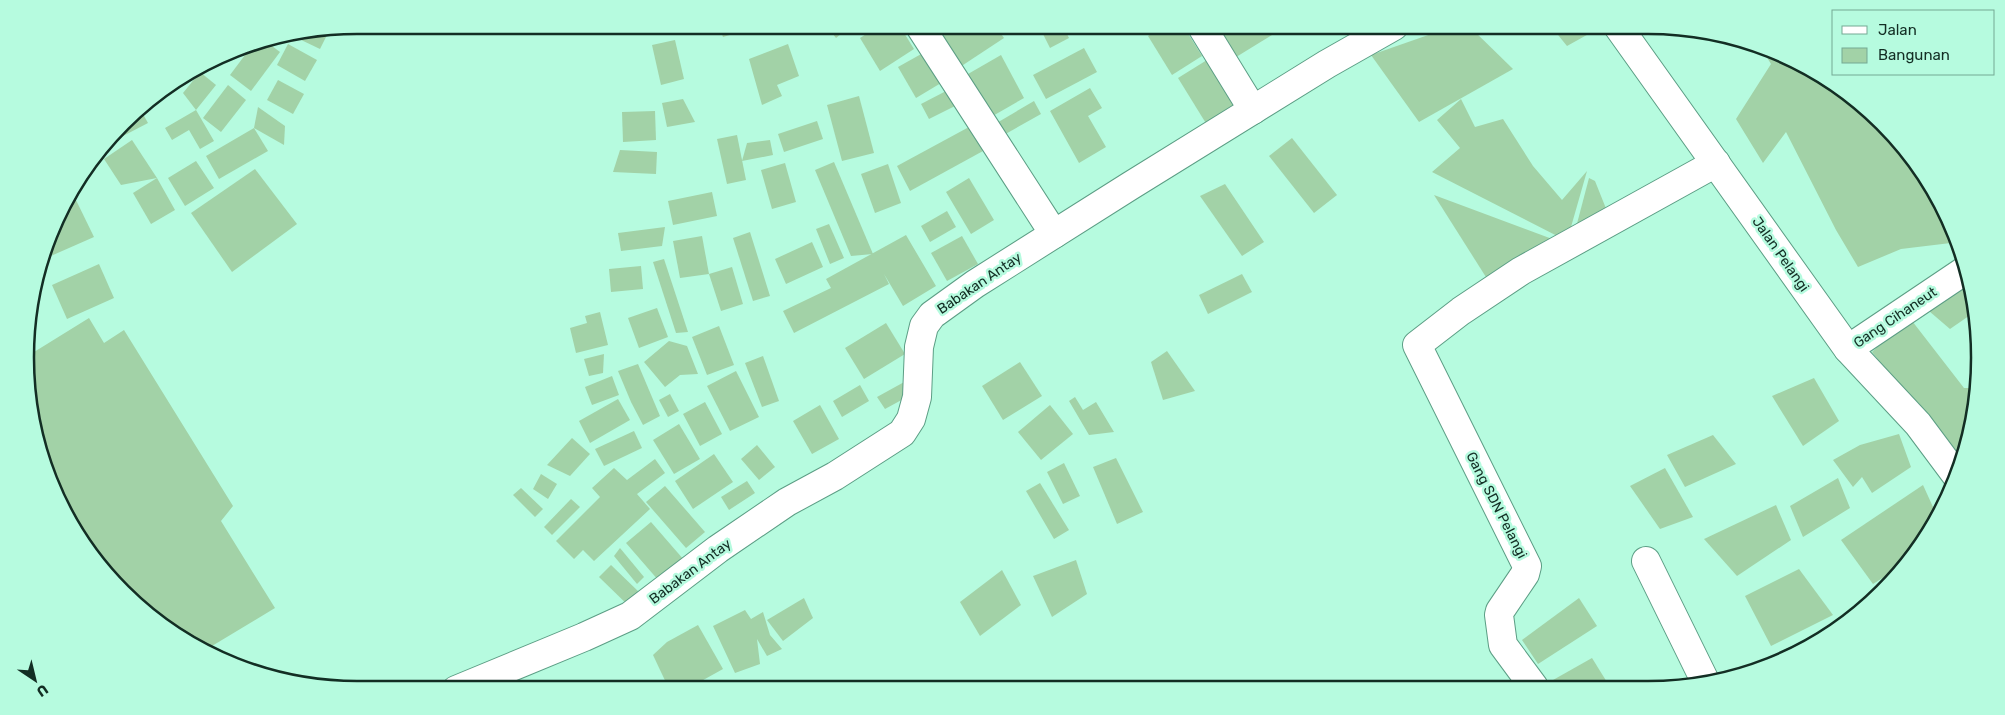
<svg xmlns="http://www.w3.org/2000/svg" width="2005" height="715" viewBox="0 0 2005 715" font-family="Rubik,sans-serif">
  <rect width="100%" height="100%" fill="#b6fbdf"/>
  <g fill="#a2d2a7">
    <path d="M1550,25h40l4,6 -27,15z"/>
    <path d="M1454,26h15l44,43 -94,53 -48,-67z"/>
    <path d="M1161,27h23l18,29 -30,19 -24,-39z"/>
    <path d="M1207,27h60l5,8 -44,27z"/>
    <path d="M901,28l13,21 -34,22 -20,-33 14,-9z"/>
    <path d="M955,28h42l7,10 -44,29 -20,-29z"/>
    <path d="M1040,28h24l5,10 -19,10z"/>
    <path d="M720,29h23v2l-20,6z"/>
    <path d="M829,29h18l-11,9z"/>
    <path d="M301,31h28l-9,18 -23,-11z"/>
    <path d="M264,40l16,12 -29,39 -21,-16 24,-32z"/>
    <path d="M675,40l9,39 -23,6 -9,-40z"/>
    <path d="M288,44l29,16 -12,21 -28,-16z"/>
    <path d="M788,44l11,32 -22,9 5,11 -20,9 -13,-46z"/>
    <path d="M1760,46l34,13 56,35 47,44 38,53 24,51 -58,7 -43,18 -22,-37 -50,-98 -23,31 -27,-44 35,-55z"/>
    <path d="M1084,48l13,24 -51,27 -13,-24z"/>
    <path d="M234,49l-9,12 -15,2 21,-13z"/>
    <path d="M923,53l18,30 -25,15 -18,-31z"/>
    <path d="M1001,55l23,43 -33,19 -23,-43z"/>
    <path d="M1207,60l29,46 -29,19 -29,-47z"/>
    <path d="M200,72l16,13 -20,25 -13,-17z"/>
    <path d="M278,80l26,14 -11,20 -26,-14z"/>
    <path d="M228,85l18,15 -25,32 -18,-14z"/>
    <path d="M1090,88l12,20 -14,8 18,31 -27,16 -29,-52z"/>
    <path d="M948,90l9,15 -28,14 -8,-15z"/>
    <path d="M859,96l15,57 -32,8 -15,-56z"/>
    <path d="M683,99l12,23 -28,5 -5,-24z"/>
    <path d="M1461,99l14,28 28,-8 30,47 29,34 25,-29 -20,70 -135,-69 28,-24 -23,-28z"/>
    <path d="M1034,101l7,13 -39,22 -7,-12z"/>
    <path d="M139,107l9,16 -48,25 38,-40z"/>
    <path d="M258,107l27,19 -1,19 -30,-17z"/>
    <path d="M196,110l18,31 -14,8 -11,-19 -17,10 -7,-12z"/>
    <path d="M655,111l1,29 -33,2 -1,-30z"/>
    <path d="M817,121l6,18 -39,13 -6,-18z"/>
    <path d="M969,127l14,24 -73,40 -13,-25z"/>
    <path d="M254,128l14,23 -49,28 -13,-23z"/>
    <path d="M737,135l9,45 -19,4 -10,-45z"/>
    <path d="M1292,138l45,57 -23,18 -45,-57z"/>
    <path d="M132,140l25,38 -36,7 -17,-26z"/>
    <path d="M770,140l3,15 -31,6 5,-18z"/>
    <path d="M620,150l37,2 -1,22 -43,-2z"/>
    <path d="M196,161l18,27 -29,18 -17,-28z"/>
    <path d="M834,162l39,92 -22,2 -36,-86z"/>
    <path d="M785,163l11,39 -24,7 -11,-39z"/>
    <path d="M888,164l13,39 -26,10 -14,-39z"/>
    <path d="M255,169l42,55 -65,48 -41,-59z"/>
    <path d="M157,178l18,32 -24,14 -18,-31z"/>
    <path d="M969,178l25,42 -23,14 -25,-42z"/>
    <path d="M1589,178l6,3 14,35 -35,19z"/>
    <path d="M78,181l3,8 -11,3z"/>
    <path d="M1225,184l39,58 -22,14 -42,-60z"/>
    <path d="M712,192l5,24 -44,9 -5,-24z"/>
    <path d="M1434,195l129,48 -72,42z"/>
    <path d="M75,198l19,39 -50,22 15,-49 5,-7z"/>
    <path d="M947,211l9,16 -26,15 -9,-16z"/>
    <path d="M829,224l15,34 -14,6 -14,-35z"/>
    <path d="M665,227l-3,19 -41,5 -3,-18z"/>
    <path d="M750,232l20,64 -17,5 -20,-63z"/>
    <path d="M906,235l30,51 -33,20 -19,-32 5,10 -95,49 -11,-22 48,-23 -5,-9z"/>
    <path d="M702,236l7,38 -29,4 -7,-37z"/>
    <path d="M962,236l16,28 -31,17 -16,-28z"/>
    <path d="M812,242l11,25 -37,17 -11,-25z"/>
    <path d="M664,259l24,73 -12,1 -23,-71z"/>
    <path d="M99,264l15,34 -47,21 -15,-34z"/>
    <path d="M641,266l2,23 -32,3 -2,-23z"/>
    <path d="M732,267l11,37 -22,7 -12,-37z"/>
    <path d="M1242,274l10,18 -44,22 -9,-19z"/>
    <path d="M1970,284l6,27 -26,18 -21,-18z"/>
    <path d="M657,308l11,29 -29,11 -11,-30z"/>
    <path d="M600,312l8,33 -32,8 -6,-25 17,-5 -2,-7z"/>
    <path d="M1909,317l55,71h14l-9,55 -8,18 -89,-109z"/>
    <path d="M89,318l15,25 20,-13 109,176 -12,15 54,87 -68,41 -34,-15 -51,-42 -29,-35 -20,-32 -37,-82 -10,-64v-22z"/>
    <path d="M886,323l19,31 -41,25 -19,-31z"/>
    <path d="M719,326l15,39 -27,10 -15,-38z"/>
    <path d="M669,341l18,5 11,28 -18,1 -15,12 -21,-25z"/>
    <path d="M1167,351l28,40 -32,9 -12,-38z"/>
    <path d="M604,354l-1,19 -14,3 -5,-17z"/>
    <path d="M763,356l16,45 -17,6 -17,-44z"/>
    <path d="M1020,362l22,34 -39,24 -21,-34z"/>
    <path d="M638,364l22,52 -17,9 -12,-23 -13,-31z"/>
    <path d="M736,371l23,46 -29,14 -23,-45z"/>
    <path d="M612,376l7,19 -27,10 -7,-18z"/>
    <path d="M1814,378l25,43 -36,25 -31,-50z"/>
    <path d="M906,381l1,16 -22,12 -8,-12z"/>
    <path d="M860,385l9,16 -27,16 -9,-16z"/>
    <path d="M670,394l9,17 -11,6 -9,-17z"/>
    <path d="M1075,397l8,13 13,-8 18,30 -25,3 -20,-34z"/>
    <path d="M618,399l12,21 -40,23 -11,-22z"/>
    <path d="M705,402l17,32 -22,12 -17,-32z"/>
    <path d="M820,405l19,34 -27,15 -19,-33z"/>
    <path d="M1050,405l23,29 -32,26 -23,-28z"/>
    <path d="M679,424l21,35 -26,15 -21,-34z"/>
    <path d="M634,431l8,17 -38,18 -9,-17z"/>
    <path d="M1899,434l12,33 -39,26 -10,-16 -9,10 -20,-27 27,-15z"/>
    <path d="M1713,435l23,29 -51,23 -18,-32z"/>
    <path d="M572,438l18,16 -20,22 -23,-11z"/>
    <path d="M757,445l18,22 -16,13 -18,-21z"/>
    <path d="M714,454l19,28 -40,27 -18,-28z"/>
    <path d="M1116,458l27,54 -26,12 -24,-57z"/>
    <path d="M655,459l10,14 -28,21 13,15 -56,52 -11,-11 -9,9 -18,-18 44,-44 -8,-9 22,-20 13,12z"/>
    <path d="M1064,463l16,33 -17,8 -16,-32z"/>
    <path d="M1665,468l28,49 -33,12 -30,-43z"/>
    <path d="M541,474l16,10 -9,15 -15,-10z"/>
    <path d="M1838,478l12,30 -47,29 -13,-31z"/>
    <path d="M747,481l8,12 -26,17 -8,-13z"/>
    <path d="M1040,483l29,47 -15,9 -28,-48z"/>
    <path d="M1923,485l15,33 -3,6 -35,43 -27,17 -32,-44z"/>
    <path d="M665,486l40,46 -19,16 -40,-46z"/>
    <path d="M521,488l22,21 -8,8 -22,-22z"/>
    <path d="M571,499l9,8 -28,28 -8,-8z"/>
    <path d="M1776,505l15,35 -54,36 -33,-37z"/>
    <path d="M651,522l33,38 -25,21 -33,-38z"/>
    <path d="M620,548l24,29 -7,7 -23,-28z"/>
    <path d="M1076,560l11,34 -35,23 -19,-41z"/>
    <path d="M611,565l29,28 -6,18 -35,-34z"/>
    <path d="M1799,569l34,46 -62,31 -26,-50z"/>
    <path d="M1002,570l19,35 -41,31 -20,-34z"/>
    <path d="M1876,596l-9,11 -14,9 -4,-7z"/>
    <path d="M804,598l9,20 -30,23 -16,-21z"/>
    <path d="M1579,598l18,28 -59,38 -16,-24z"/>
    <path d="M745,610l6,9 12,-7 7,23 12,14 -15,7 -10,-17 3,25 -25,9 -22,-47z"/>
    <path d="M698,625l25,44 -36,20h-18l-16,-34 14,-13z"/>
    <path d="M1592,658l18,29h-53l-4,-7z"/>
  </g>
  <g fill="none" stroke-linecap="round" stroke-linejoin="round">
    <defs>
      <g id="minor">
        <path d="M1617,25l231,324 70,75 38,51"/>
        <path d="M1202,27l51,83"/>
        <path d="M921,28l133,206"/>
        <path d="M1848,349l119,-80"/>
        <path d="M1646,561l60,122"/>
        <path d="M1534,687l-31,-42 -4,-30 1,-4 25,-37 2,-8 -110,-221 44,-34 60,-40 195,-108"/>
        <path d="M456,690l128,-53 46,-21 88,-67 69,-47 48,-26 67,-43 9,-14 6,-22 2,-50 5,-21 8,-11 43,-31 155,-98 197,-122 67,-38"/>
      </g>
    </defs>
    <use href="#minor" stroke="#5c9e85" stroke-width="30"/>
    <use href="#minor" stroke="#fff" stroke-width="28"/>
  </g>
  <g text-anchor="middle" stroke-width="5" stroke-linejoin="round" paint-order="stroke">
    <g font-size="14" fill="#132e24" stroke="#b6fbdf">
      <text transform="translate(1781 254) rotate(55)" y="5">Jalan Pelangi</text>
      <text transform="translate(979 283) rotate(-34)" y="5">Babakan Antay</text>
      <text transform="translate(1895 317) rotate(-34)" y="5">Gang Cihaneut</text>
      <text transform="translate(1497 505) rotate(63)" y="5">Gang SDN Pelangi</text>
      <text transform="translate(690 571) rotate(-37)" y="5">Babakan Antay</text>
    </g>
  </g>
  <path d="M0 0H2005V715H0ZM357 34H1648A323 323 0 0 1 1971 357V358A323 323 0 0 1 1648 681H357A323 323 0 0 1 34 358V357A323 323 0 0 1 357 34Z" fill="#b6fbdf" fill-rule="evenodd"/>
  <path fill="none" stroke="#132e24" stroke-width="2.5" d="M357 34H1648A323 323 0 0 1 1971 357V358A323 323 0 0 1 1648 681H357A323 323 0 0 1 34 358V357A323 323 0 0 1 357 34Z"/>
  <rect x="1832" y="10" width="162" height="65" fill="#b6fbdf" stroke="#75a994"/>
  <rect x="1842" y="26" width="25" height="8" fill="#ffffff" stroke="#75a994"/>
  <text x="1878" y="35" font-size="15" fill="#132e24">Jalan</text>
  <rect x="1842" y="48" width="25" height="15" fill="#a2d2a7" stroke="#75a994"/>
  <text x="1878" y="60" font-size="15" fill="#132e24">Bangunan</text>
  <g transform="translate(35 680) rotate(145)" stroke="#b6fbdf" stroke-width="4" paint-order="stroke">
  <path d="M0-4L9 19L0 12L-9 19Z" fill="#132e24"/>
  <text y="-8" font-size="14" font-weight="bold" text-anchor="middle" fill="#132e24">U</text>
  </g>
</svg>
